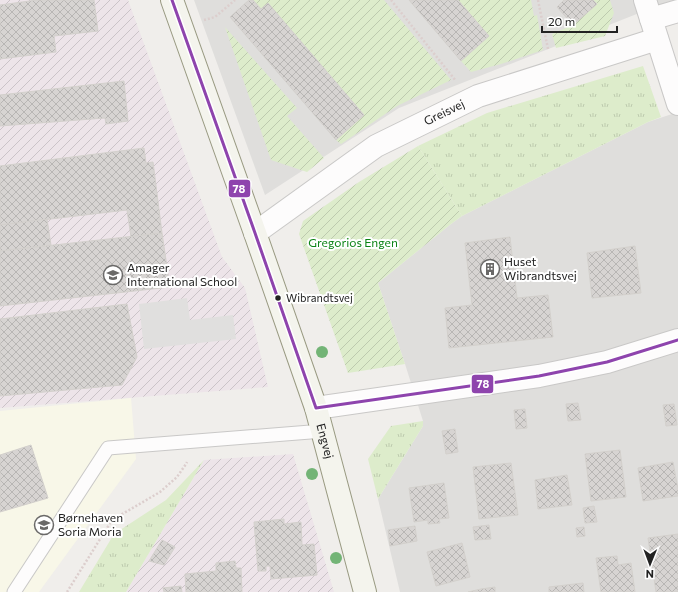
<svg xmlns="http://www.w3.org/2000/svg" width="678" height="592" viewBox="0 0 678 592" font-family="Commissioner,sans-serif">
  <defs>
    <pattern id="industrial-furrows" width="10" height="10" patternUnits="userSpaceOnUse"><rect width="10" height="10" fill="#ede4e9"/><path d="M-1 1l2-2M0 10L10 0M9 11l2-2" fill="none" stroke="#cbc3c8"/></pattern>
    <pattern id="grass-tufts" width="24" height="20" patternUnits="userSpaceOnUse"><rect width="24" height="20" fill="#ddeccb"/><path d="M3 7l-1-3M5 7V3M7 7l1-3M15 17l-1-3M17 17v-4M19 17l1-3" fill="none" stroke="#bdcaae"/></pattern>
    <pattern id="garden-furrows" width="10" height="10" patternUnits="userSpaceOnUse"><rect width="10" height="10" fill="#ddeccb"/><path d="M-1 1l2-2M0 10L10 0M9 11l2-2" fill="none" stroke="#bdcaae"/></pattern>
    <pattern id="building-cross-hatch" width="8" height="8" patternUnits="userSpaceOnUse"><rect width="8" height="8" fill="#d7d4d2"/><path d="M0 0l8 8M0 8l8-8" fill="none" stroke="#b8b6b4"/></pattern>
  </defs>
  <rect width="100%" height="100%" fill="#f0eeeb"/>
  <g fill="#dfdedc">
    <path d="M194,0h481l-8,2 -268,106 -134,87z"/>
    <path d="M678,112v480h-278l-22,-93 45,-73v-5l-18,-57 -27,-81 73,-59 11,-8 186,-94z"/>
  </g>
  <g fill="url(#industrial-furrows)">
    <path d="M0,0h128l94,257 23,31 23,99 -268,21z"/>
    <path d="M293,454l41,138h-208l78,-132z"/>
  </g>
  <path fill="#f8f7e8" d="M131,398l5,61 -97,133h-39v-181z"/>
  <g fill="url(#grass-tufts)">
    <path d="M643,66l18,51 -13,5 -186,94 -44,-70 69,-33z"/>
    <path d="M423,421v5l-45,73 -10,-40 23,-33z"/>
    <path d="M204,460l-78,132h-47l35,-58 52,-34z"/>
  </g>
  <g fill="url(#garden-furrows)">
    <path d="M253,0h131l67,80 -54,26 -56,38 -5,-4 28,-25 -96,-112 -7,6z"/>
    <path d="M458,0h73l3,16 3,-1 6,35 -42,14 -30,8 -10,-11 28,-25z"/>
    <path d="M593,0h17l4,13 -9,23 -49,12 -4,-14 21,-9 23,-20z"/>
    <path d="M225,27l72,81 -10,8 37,42 -17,14 -36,-12z"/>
    <path d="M418,146l44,70 -11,8 -73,59 27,81 -57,9 -49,-139 4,-13 56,-39z"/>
  </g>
  <path fill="#e0dfde" d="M187,298l3,22 43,-5 3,24 -92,10 -5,-45z"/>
  <g fill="url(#building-cross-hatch)" stroke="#d3d0cc">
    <path d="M37,0h57l4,31 -44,5 2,16 -56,7v-54z"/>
    <path d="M249,0h4l8,9 7,-6 96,112 -28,25 -106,-123z"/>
    <path d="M409,0h49l31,36 -28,25z"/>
    <path d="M564,0h29l4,4 -24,21 -16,-18z"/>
    <path d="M124,81l4,40 -22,3 -1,-6 -105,8v-31z"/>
    <path d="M144,148l2,15 7,-1 9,71 -31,4 -4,-27 -127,15v-59z"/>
    <path d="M47,219l4,26 -51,6v-26z"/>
    <path d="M162,233l8,54 -170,19v-55z"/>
    <path d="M510,237l7,61 31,-3 5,42 -104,11 -4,-40 27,-3 -7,-62z"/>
    <path d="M635,246l6,47 -49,5 -5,-45z"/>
    <path d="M127,304l10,53 -15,28 -122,11v-77z"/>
    <path d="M578,403l3,17 -13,1 -2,-17z"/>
    <path d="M674,404l3,21 -11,1 -3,-21z"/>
    <path d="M525,409l2,19 -11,1 -2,-19z"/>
    <path d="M455,429l3,23 -12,2 -4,-23z"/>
    <path d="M31,445l17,53 -48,14v-57z"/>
    <path d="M620,450l6,47 -35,4 -6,-47z"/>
    <path d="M673,462l5,27v7l-35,5 -5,-33z"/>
    <path d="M511,463l7,52 -39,4 -6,-52z"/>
    <path d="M567,475l5,30 -34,4 -3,-29z"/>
    <path d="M444,483l5,35 -10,1 1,4 -12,1v-4l-14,2 -5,-34z"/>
    <path d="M594,506l3,16 -12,1 -2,-15z"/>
    <path d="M284,519v5l17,-2 1,23 12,-1 3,31 -46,4 -1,-13h-4v5h-8l-4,-49z"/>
    <path d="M489,525l2,14 -16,1 -2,-13z"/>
    <path d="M415,526l2,15 -27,5 -2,-16z"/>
    <path d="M584,527l1,9 -8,1 -1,-9z"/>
    <path d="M678,534v58h-22l-8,-54z"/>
    <path d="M162,540l13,7 -11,18 -15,-4z"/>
    <path d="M462,543l8,34 -34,9 -9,-34z"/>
    <path d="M617,556l1,9 13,-2 4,29h-34l-5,-34z"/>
    <path d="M235,561l1,7h5l1,24h-56l-1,-18 31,-3v-8z"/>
    <path d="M583,583l1,9h-35v-5z"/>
    <path d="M181,586l1,6h-18l-1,-4z"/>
    <path d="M495,587v5h-27l13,-3z"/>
  </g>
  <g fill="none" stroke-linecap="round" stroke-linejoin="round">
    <defs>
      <path id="lane" d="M14,592l94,-144 215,-17"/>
      <g id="street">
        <path d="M645,0l33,104"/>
        <path d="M651,19l27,-8"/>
        <path id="s1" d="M255,233l121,-87 102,-50 179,-57"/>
        <path d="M316,408l223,-32 68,-14 71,-22"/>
      </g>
      <g id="secondary">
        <path id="s2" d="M172,0l83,233 61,175 49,184"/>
      </g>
    </defs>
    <use href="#lane" stroke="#c9c8c7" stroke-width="15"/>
    <use href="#street" stroke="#c9c8c7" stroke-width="24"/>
    <use href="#secondary" stroke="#999a82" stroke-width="24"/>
    <g stroke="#dccecd" stroke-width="2.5" stroke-dasharray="2 2" stroke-linecap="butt">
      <path d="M391,0l65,81"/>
      <path d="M538,0l10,49"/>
      <path d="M204,20l11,-3 20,-17"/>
      <path d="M67,592l45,-72 48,-28 17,-15 9,-13 1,-2"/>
    </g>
    <use href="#lane" stroke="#fdfcfc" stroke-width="13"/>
    <use href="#street" stroke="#fdfcfc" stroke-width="22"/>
    <use href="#secondary" stroke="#f4f4ed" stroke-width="22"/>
    <defs>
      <path id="bus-1" d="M172,0l83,233 61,175 223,-32 68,-14 71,-22"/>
    </defs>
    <use href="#bus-1" stroke="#fff" stroke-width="6"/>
    <use href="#bus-1" stroke="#8e44ad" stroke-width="3"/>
  </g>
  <g fill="#73b476">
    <circle cx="322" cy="352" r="6"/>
    <circle cx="312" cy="474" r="6"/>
    <circle cx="336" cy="558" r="6"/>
  </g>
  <defs>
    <symbol id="building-ring" viewBox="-11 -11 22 22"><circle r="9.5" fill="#fff" stroke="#6a6968" stroke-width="1.5"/><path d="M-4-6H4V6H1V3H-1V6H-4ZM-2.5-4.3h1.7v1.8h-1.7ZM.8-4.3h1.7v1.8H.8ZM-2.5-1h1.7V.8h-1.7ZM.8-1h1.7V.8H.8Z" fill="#6a6968"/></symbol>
    <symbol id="school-ring" viewBox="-11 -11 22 22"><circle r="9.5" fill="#fff" stroke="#6a6968" stroke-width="1.5"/><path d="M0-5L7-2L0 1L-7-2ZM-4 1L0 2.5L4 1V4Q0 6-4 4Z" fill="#6a6968"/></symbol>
  </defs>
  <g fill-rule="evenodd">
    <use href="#building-ring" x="479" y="258" width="22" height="22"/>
    <use href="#school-ring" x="102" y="264" width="22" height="22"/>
    <use href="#school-ring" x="33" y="514" width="22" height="22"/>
  </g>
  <circle fill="#222" stroke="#fff" stroke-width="1.5" cx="278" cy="298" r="3.5"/>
  <g text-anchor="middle" stroke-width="4" stroke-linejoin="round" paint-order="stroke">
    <g font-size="11" fill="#222" stroke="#fff" text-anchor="start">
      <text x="286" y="302">Wibrandtsvej</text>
    </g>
    <g font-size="12" fill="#222" stroke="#fff">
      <text dy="4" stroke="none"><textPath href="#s1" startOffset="225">Greisvej</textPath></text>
      <text dy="4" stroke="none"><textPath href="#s2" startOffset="467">Engvej</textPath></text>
    </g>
    <g font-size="12" fill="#0c8416" stroke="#fff">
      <text x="353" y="247">Gregorios Engen</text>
    </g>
    <g font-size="12" fill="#222" stroke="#fff" text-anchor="start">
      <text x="504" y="266">Huset<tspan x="504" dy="14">Wibrandtsvej</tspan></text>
      <text x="127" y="272">Amager<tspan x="127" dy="14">International School</tspan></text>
      <text x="58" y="522">Børnehaven<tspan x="58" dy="14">Soria Moria</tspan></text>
    </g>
  </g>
  <g stroke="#fff" stroke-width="1.5">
    <rect x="228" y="179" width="23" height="19" rx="4" fill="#8e44ad"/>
    <rect x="471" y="374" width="23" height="20" rx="4" fill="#8e44ad"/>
  </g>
  <g font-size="11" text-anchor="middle" font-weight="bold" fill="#fff">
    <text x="239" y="193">78</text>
    <text x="483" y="388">78</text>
  </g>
  <g transform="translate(650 564) rotate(181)" stroke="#ffffff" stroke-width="3" paint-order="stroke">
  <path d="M0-3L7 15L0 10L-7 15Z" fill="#222222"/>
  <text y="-6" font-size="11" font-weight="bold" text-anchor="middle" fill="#222222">N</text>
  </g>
  <path d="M542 26v6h75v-6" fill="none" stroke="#222222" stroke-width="2"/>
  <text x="548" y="26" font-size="12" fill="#222222" stroke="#ffffff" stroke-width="3" paint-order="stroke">20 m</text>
</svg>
